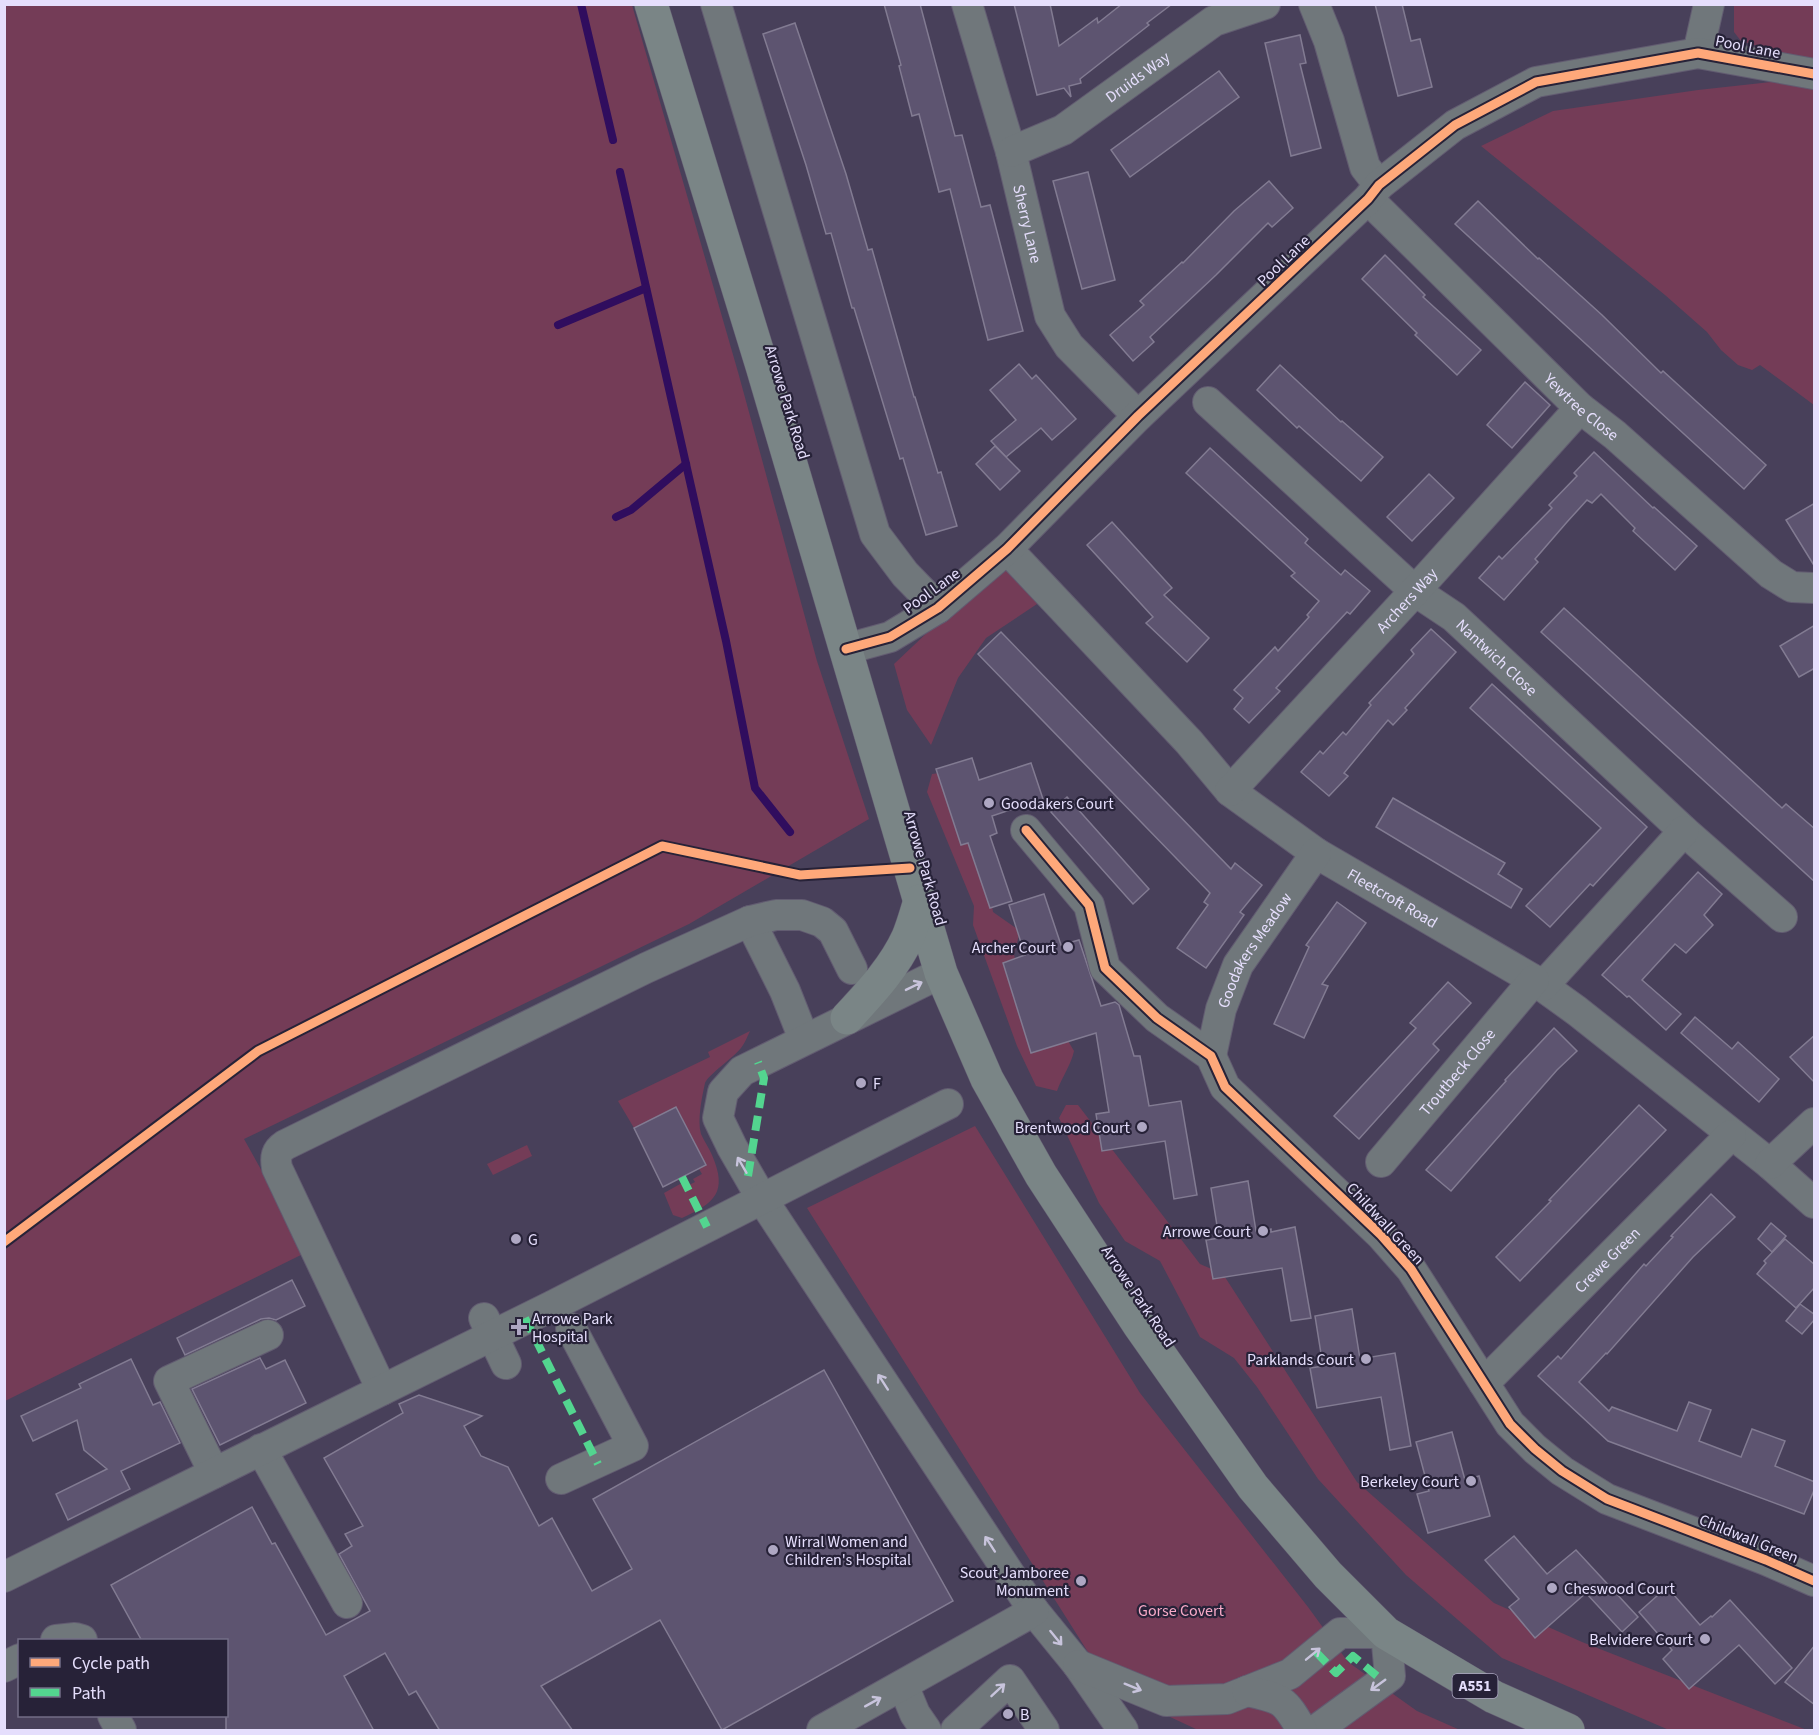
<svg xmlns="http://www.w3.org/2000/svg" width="1819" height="1735" viewBox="0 0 1819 1735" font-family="'Source Sans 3',sans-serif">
  <rect width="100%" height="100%" fill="#48405a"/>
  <g fill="#743c57">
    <path d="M5,5h627l106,367 79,289 52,158 -180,105 -445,215 63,113 -302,149v-151l41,-39 -22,14 -19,8z"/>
    <path d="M1734,5h80v58l-73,-22 -7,-9z"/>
    <path d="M1799,79l15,4v322l-54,-40 -8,5 -14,-5 -17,-15 -14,-18 -42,-37 -184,-149 72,-35 145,-21z"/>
    <path d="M1003,561l32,34 2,9 -51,34 -28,40 -27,67 -24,-35 -13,-46z"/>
    <path d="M947,772l39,94 7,46 27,19 -6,24 14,43 36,36 10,17c-3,14 -12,26 -17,40l-21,-5 -19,-40 -44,-121 1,-19 -47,-114 5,-18z"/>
    <path d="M750,1031c-3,6 -5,12 -9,17 -7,9 -33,27 -36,35 -3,14 -8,37 -4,51 3,7 8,14 11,21 16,37 3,48 -30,63l-9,-3 -9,-22 18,-10 3,4 10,-5 -2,-3 9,-5 -3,-5 7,-4 -29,-57 -43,20 -16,-27 92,-44 -2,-5z"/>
    <path d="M1066,1105h12l122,159 23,10 134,208 137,121 88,39 225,88h-138l-167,-72 -96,-83 -88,-96 -61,-92 -23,-29 -34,-21 -40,-76 -35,-20 -26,-38 -40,-85z"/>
    <path d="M975,1126l165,267 168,214 40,55 69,49 43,19h-262l-86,-40 -305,-482z"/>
    <path d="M527,1145l5,11 -39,19 -6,-11z"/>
  </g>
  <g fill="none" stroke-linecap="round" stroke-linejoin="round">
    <g stroke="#300d5e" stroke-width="8">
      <path d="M581,4l32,136"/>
      <path d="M620,172l106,469 29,147 35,44"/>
      <path d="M558,325l88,-37"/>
      <path d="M616,517l15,-7 55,-46"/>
    </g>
  </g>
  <g fill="#5d5470" stroke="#827b92" stroke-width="1.5">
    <path d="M884,4h36l35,132 7,-1 19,72 9,-2 33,126 -35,9 -38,-151 -11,3 -20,-78 -7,2 -13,-50 2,-1z"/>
    <path d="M1014,4h36l9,42 38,-28 1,5 24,-19h50l-25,19 2,2 -69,54 1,4 -12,3 2,11 -7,-9 -27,7z"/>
    <path d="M1375,4h27l9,37 9,-2 12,48 -34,9z"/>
    <path d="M795,23l51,151 22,76 4,-1 42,148h1l23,76 3,-1 16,54 -31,9 -23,-77 -3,1 -46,-151h-2l-21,-75 -5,1 -20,-69 -43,-131z"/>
    <path d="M1300,35l6,28 -6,1 21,84 -30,8 -26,-113z"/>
    <path d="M1219,71l20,26 -109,80 -19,-27z"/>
    <path d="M1088,172l27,108 -33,9 -29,-108z"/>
    <path d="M1269,181l24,27 -21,19 -4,-4 -52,52 -66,62 4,5 -21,19 -23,-26 34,-30 -4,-4 42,-39 1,1 51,-52z"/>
    <path d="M1478,201l60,58 1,-1 63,57 59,58 2,-2 103,94 -22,24 -289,-265z"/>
    <path d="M1385,255l40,40 -2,2 58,53 -24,25 -42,-40 2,-2 -55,-54z"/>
    <path d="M1019,364l13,15 4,-4 40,44 -24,21 -11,-12 -35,29 -15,-16 25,-21 -26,-30z"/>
    <path d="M1280,365l61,57 1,-1 41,36 -22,24 -62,-55 -2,2 -40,-38z"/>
    <path d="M1525,382l25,23 -38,43 -25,-23z"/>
    <path d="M995,446l25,25 -20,19 -24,-26z"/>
    <path d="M1210,448l98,91 -3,4 36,32 4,-5 25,21 -20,23 -3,-2 -71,76 4,3 -31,32 -15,-14 9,-11 -9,-8 41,-43 3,4 31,-34 -2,-2 12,-14 -28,-25 4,-3 -109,-100z"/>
    <path d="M1594,452l59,56 1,-1 43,39 -22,24 -42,-39 2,-3 -34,-34 -9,9 -5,-3 -20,22 -32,37 3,3 -34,38 -25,-22 20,-22 3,3 50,-51 -3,-3 28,-29 -3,-3z"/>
    <path d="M1429,474l25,24 -42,43 -25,-24z"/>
    <path d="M1815,503v64l-29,-47z"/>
    <path d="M1112,522l60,66 -8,7 45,43 -22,24 -41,-39 7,-6 -66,-72z"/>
    <path d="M1564,608l218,200 4,-4 29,25v53l-274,-250z"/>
    <path d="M1815,625v43l-16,9 -19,-31z"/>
    <path d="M1431,629l25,23 -51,56 2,2 -14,15 -5,-5 -44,53 4,3 -19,20 -28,-24 19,-21 3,3 20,-22 3,3 25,-30 -2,-2 45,-49 -3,-4z"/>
    <path d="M1001,632l230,237 4,-6 27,22 -22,27 4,3 -38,53 -29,-20 31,-43 -4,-3 6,-9 -232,-239z"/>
    <path d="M1492,684l155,143 -54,59 -3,-2 -40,43 -24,-21 75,-78 -131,-120z"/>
    <path d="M972,758l7,22 52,-17 12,36 -51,17 5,17 -7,3 22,65 -22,7 -22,-65 -7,2 -25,-76z"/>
    <path d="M1067,797l82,92 -16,15 -82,-92z"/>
    <path d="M1393,798l112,65 -7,11 24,15 -11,19 -135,-81z"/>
    <path d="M1698,872l24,22 -18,21 9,10 -27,28 -11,-9 -33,36 39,34 -15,16 -37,-34 -2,1 -25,-22z"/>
    <path d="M1044,894l17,51 18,-5 22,66 14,-4 4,3 15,51h6l9,50 32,-5 16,94 -23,4 -9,-58 -63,10 -6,-37 13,-2 -13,-79 -65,20 -28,-90 22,-8 -16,-50z"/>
    <path d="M1337,902l29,21 -44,61 6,2 -24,52 -30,-14 35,-77 -3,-2z"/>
    <path d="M1448,982l23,21 -38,41 6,6 -80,89 -25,-23 82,-88 -6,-5z"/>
    <path d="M1695,1017l37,32 6,-7 41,37 -20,23 -78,-69z"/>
    <path d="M1554,1028l23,23 -20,19 -106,121 -25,-21 80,-89 -1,-1z"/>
    <path d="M1815,1035v48l-25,-26z"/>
    <path d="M1639,1105l27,25 -146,151 -24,-24 55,-56 -2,-1z"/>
    <path d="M676,1107l30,58 -43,22 -29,-59z"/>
    <path d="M1248,1181l8,50 15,-2v3l24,-5 16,91 -20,3 -9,-53 -69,11 -7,-39 13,-2 -8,-50z"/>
    <path d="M1711,1194l24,23 -42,40 -86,97 -1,-1 -27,29 30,29 3,-4 65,24 12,-29 22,8 -12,31 42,16 11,-28 33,12 -10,25 40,16v6l-11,26 -196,-73 -70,-65 20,-20 3,3 83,-95 2,2 27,-29 -2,-1z"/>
    <path d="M1771,1223l15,13 -14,16 -14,-13z"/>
    <path d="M1785,1239l30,26v22l-19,21 -39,-34 9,-11 -2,-2z"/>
    <path d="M292,1280l13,26 -29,14 -7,-2 -8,1 -76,36 -8,-17z"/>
    <path d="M1800,1304l15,11v4l-13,15 -16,-13z"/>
    <path d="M1352,1309l8,50 35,-6 16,93 -21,4 -9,-53 -64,11 -7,-40 13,-2 -8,-50z"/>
    <path d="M260,1358l6,11 19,-9 21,43 -86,42 -28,-56z"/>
    <path d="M131,1359l22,46 7,-3 20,41 -59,28 9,18 -62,31 -12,-26 51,-25 -23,-19 -7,-30 -44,21 -12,-25 60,-28 -2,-4z"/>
    <path d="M824,1370l129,231 -231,129 -62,-110 -119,66 32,45h-133l-24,-40 -7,4 -24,-42 -41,23 30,55h-148v-90h-84l-31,-56 141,-78 20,37 3,-1 51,92 44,-24 -31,-57 13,-8 -7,-12 18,-8 -39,-68 79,-45 -4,-9 20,-9 63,21 -18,10 17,30 27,11 31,59 13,-8 40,73 40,-22 -39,-70z"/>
    <path d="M1452,1432l13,48 14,-4 11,40 -62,17 -11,-39 12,-3 -13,-49z"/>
    <path d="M1514,1536l33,38 29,-24 62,67 -16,15 -36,-39 -51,45 -26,-31 10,-8 -34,-39z"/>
    <path d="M1667,1587l33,38 11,-9 1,1 18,-17 62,68 -17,16 -36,-39 -50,44 -26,-30 9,-9 -33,-38z"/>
    <path d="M1815,1645v60l-30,-23z"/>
  </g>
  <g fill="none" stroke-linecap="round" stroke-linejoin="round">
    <defs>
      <g id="minor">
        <path d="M716,4l159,530 30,40 33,34"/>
        <path id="s1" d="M967,4l44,148 39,164 19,30 69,70"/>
        <path d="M1314,4l15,37 36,126 14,18"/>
        <path d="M1698,53l11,-49"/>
        <path id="s2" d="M1011,152l52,-22 151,-109 51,-17"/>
        <path id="s3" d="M1368,199l212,209 35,27 156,139 21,13 22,1"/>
        <path id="s4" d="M1208,402l207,189 39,26 230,214 98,86"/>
        <path id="s5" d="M1007,549l182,193 41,49 86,62 218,127 43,31 193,153 44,39"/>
        <path d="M846,649l44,-12 48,-29 69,-59 131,-133 230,-217 11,-14 76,-60 81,-43 162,-29 116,21"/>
        <path id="s6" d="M1230,791l185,-200 165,-183"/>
        <path d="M1026,830l63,75 16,63 52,50 54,38 14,31 156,148 30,34 99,155 25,25 27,22 45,28 159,61 48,21"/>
        <path d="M750,921l35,70 19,48"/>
        <path d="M941,973l-199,98 -19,21 -5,26 14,29 30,52 272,412 44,54 45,65"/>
        <path d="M1543,986l141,-155"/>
        <path id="s7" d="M1211,1056l10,-47 17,-44 78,-112"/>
        <path id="s8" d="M1381,1162l153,-182"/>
        <path d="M1770,1164l44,-41"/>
        <path d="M484,1318l22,46"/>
        <path id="s9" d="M1484,1383l247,-248"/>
        <path d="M382,1390l-105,-222c-2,-11 -1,-17 8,-23l361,-177 104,-47 26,-6h26l20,7 11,9 19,38"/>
        <path d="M261,1449l86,154"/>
        <path d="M214,1473l-45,-92 99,-46"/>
        <path d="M561,1479l72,-33 -62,-118"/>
        <path d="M4,1577l548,-271 396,-202"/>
        <path d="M56,1640l19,-2 7,2"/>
        <path d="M1078,1665l88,36 61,-2 63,-25 50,-41h46l4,43 -74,54"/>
        <path d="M4,1667l16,-8"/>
        <path d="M903,1685l12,29 11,16"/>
        <path d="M1247,1691c36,8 37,8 55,39"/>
        <path d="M113,1716l8,14"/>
        <path d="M822,1730l212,-119"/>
        <path d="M956,1730l54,-50 34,50"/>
      </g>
      <g id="major">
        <path d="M651,4l111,362 179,607 46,106 54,96 98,150 114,162 75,88 58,58 108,64 74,33"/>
        <path d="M847,1018c23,-25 47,-50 61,-81 5,-12 8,-24 12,-36"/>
      </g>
    </defs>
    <use href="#minor" stroke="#625c71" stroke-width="32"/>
    <use href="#major" stroke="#625c71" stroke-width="34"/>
    <use href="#minor" stroke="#70777b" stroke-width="30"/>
    <use href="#major" stroke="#7a8586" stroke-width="33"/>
    <g stroke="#53d58f" stroke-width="8" stroke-dasharray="15 8" stroke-linecap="butt">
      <path d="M748,1176l16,-98 -6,-16"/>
      <path d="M682,1177l25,50"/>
      <path d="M525,1318l73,146"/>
      <path d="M1316,1652l20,21 17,-17 30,25"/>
    </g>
    <defs>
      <g id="cycleway">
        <path d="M846,649l44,-12 48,-29 69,-59 131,-133 230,-217 11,-14 76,-60 81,-43 162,-29 116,21"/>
        <path d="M1026,830l63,75 16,63 52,50 54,38 14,31 156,148 30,34 99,155 25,25 27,22 45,28 159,61 48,21"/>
        <path d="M4,1242l254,-191 404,-205 138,29 110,-7"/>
      </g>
    </defs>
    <use href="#cycleway" stroke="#272238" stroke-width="13"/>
    <use href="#cycleway" stroke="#fea87a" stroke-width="9"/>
  </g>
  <defs><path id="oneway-shaft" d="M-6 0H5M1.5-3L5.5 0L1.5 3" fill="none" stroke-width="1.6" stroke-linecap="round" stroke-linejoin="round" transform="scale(1.5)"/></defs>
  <g stroke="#c8c4dc">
    <use href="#oneway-shaft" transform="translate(914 986) rotate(-26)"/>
    <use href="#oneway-shaft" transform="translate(742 1165) rotate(-120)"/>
    <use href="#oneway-shaft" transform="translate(883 1382) rotate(-123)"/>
    <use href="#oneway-shaft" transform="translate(990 1544) rotate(-123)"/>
    <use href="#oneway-shaft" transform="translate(1056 1638) rotate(51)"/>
    <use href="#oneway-shaft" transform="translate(1313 1654) rotate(-39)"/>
    <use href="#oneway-shaft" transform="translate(1378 1685) rotate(144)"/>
    <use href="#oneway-shaft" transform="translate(1133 1687) rotate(22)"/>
    <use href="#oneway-shaft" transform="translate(998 1690) rotate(-43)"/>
    <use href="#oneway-shaft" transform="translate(873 1702) rotate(-29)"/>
  </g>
  <g fill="#aea7c3" stroke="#272238" stroke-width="2">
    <circle cx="989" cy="803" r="6"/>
    <circle cx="1068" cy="947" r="6"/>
    <circle cx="861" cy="1083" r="6"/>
    <circle cx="1142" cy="1127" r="6"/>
    <circle cx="1263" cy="1231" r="6"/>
    <circle cx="516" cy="1239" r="6"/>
    <path d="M516 1318h6v6h6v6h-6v6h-6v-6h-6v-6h6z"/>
    <circle cx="1366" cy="1359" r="6"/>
    <circle cx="1471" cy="1481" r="6"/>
    <circle cx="773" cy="1550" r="6"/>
    <circle cx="1081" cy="1581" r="6"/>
    <circle cx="1552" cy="1588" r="6"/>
    <circle cx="1705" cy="1639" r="6"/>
    <circle cx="1008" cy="1714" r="6"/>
  </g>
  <g text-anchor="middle" stroke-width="4.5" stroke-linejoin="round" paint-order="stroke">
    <rect fill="#272238" stroke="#aca6c1" stroke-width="1.5" x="1452.5" y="1674" width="45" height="24" rx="4.5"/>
    <g font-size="15" font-weight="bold" fill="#e5defc">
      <text x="1475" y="1691">A551</text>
    </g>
    <g font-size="16" fill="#e5defc" stroke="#272238">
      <text transform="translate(1748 46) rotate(11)" y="6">Pool Lane</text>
      <text dy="6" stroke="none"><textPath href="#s2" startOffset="148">Druids Way</textPath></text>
      <text dy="6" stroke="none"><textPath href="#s1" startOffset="228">Sherry Lane</textPath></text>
      <text transform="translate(1283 260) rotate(-44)" y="6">Pool Lane</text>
      <text transform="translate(788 402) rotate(73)" y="6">Arrowe Park Road</text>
      <text dy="6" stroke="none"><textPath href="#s3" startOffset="298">Yewtree Close</textPath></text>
      <text transform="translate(931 590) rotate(-36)" y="6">Pool Lane</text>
      <text dy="6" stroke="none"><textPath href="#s6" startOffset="260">Archers Way</textPath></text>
      <text dy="6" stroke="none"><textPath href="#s4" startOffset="386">Nantwich Close</textPath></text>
      <text transform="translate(926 868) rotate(74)" y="6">Arrowe Park Road</text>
      <text dy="6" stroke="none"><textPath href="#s5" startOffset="524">Fleetcroft Road</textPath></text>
      <text dy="6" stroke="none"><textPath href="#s7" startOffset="116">Goodakers Meadow</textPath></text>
      <text dy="6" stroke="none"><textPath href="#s8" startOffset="118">Troutbeck Close</textPath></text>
      <text transform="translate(1386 1223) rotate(47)" y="6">Childwall Green</text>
      <text dy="6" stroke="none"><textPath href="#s9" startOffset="174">Crewe Green</textPath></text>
      <text transform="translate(1139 1296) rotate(56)" y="6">Arrowe Park Road</text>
      <text transform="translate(1749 1538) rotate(22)" y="6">Childwall Green</text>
    </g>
    <g font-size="16" fill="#e5defc" stroke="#272238" text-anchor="start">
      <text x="1001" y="809">Goodakers Court</text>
      <text x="1056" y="953" text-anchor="end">Archer Court</text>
      <text x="873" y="1089">F</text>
      <text x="1130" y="1133" text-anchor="end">Brentwood Court</text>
      <text x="1251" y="1237" text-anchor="end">Arrowe Court</text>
      <text x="528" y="1245">G</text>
      <text x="532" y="1324">Arrowe Park<tspan x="532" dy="18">Hospital</tspan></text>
      <text x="1354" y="1365" text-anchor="end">Parklands Court</text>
      <text x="1459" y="1487" text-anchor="end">Berkeley Court</text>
      <text x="785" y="1547">Wirral Women and<tspan x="785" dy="18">Children's Hospital</tspan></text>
      <text x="1069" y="1578" text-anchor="end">Scout Jamboree<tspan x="1069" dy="18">Monument</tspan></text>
      <text x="1564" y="1594">Cheswood Court</text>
      <text x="1693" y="1645" text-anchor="end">Belvidere Court</text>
      <text x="1020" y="1720">B</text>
    </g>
    <g font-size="16" fill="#f8aac8" stroke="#272238">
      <text x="1181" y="1616">Gorse Covert</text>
    </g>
  </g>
  <rect width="1819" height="1735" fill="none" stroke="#e5defc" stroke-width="12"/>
  <rect x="18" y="1639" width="210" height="78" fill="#272238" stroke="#736d86" stroke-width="1.5"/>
  <rect x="30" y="1658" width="30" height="9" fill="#fea87a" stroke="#736d86" stroke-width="1.5"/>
  <text x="72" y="1669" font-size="18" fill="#e5defc">Cycle path</text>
  <rect x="30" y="1688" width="30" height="9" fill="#53d58f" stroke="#736d86" stroke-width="1.5"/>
  <text x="72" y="1699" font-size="18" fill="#e5defc">Path</text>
</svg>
